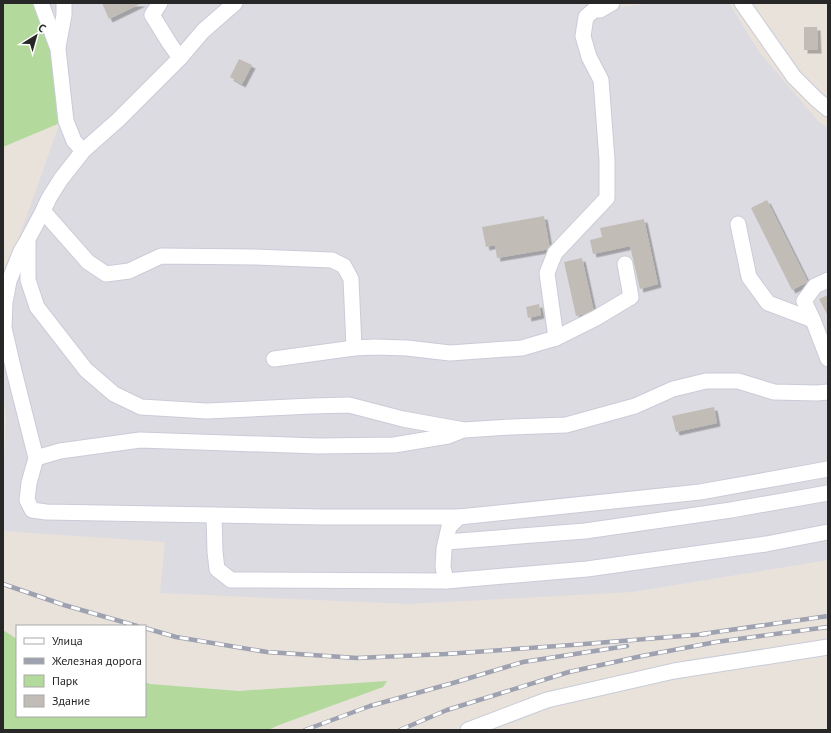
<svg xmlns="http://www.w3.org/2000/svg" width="831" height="733" viewBox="0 0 831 733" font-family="'PT Sans',sans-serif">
  <defs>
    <filter id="shadow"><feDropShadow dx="3.5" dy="3.5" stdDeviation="0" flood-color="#0004"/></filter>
  </defs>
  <rect width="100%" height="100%" fill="#e8e2db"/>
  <path fill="#dcdbe1" d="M34,3h582l6,4 30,-4h77l31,50 59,69 9,6v432l-196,32 -223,12 -249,-11 5,-51 -162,-11v-45l3,-70 -3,-27v-107l57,-159z"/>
  <g fill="#b3d99d">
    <path d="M3,3h31l15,39 11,81 -57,24z"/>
    <path d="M3,630l14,9v77h128v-34l5,2 89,7 148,-10 -4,6 -104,38 -11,5h-265z"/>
  </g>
  <g fill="#c1bcb6" filter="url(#shadow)">
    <path d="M102,3h40l-33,16z"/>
    <path d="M804,27h13l1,23h-14z"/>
    <path d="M239,59l13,6 -10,19 -12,-7z"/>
    <path d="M767,200l41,82 -16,8 -41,-82z"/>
    <path d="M544,216l6,33 -53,9 -2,-13 -9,2 -4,-20z"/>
    <path d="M644,219l14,65 -18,5 -10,-43 -37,8 -3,-14 12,-3 -2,-9z"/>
    <path d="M582,258l12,54 -18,4 -12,-54z"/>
    <path d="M828,295v21l-9,-17z"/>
    <path d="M539,304l2,11 -13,3 -2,-11z"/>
    <path d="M714,407l3,16 -41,9 -4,-16z"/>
  </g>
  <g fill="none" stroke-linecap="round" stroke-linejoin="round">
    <defs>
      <g id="minor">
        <path d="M41,3l17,46 8,72 8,20 9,10"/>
        <path d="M160,3l-8,12 18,29 10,14"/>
        <path d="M235,3l-32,28 -23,27 -62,62 -35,31 -22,28 -12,19 -6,13 -15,28v41l9,27 49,63 28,24 27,13 66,4 105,-5 37,-1 54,14 61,11 47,-3 55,-2 69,-19 38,-17 33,-8h32l36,11 43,1 11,-1"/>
        <path d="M742,3l52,74 22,22 12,10"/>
        <path d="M58,47l6,-32v-12"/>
        <path d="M43,211l45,51 18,12 23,-3 32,-15 94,1 77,3 12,6 7,13 3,69"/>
        <path d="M738,224l11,53 19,26 45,17"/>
        <path d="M27,241l-6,10 -12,30 -4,21 -1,26 10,43 22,87 -7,25 -2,17 5,10 14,2 278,5h135l241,-25 128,-23"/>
        <path d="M828,280l-13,6 -11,15 9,19 15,39"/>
        <path d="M556,338l-9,-65 8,-20 52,-55v-38l-6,-80 -12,-23 -6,-21 3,-19 8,-7h6l12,-7"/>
        <path d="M274,359l80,-11 21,-1 32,1 43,5 72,-5 34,-10 40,-20 35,-21 -6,-33"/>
        <path d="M36,458l24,-7 80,-11 178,6 76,-1 54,-9 15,-6"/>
        <path d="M214,515l1,37 2,17 14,11 215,1"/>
        <path d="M459,517l-10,10 -5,22 -1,18 3,14 141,-12 179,-25 62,-12"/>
        <path d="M446,542l139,-11 146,-21 97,-17"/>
        <path d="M468,730l79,-30 127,-29 154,-24"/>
      </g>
    </defs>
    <use href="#minor" stroke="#c9ccd8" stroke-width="17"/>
    <use href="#minor" stroke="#fff" stroke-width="15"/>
    <defs>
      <g id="rail">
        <path d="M3,584l61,21 73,21"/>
        <path d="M145,628l31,9 91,15 90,6 89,-4 126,-9 135,-11"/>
        <path d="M702,634l126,-18"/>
        <path d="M305,730l65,-24 83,-23 70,-21 104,-16"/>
        <path d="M400,730l47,-20 122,-38 73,-16 74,-14 112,-15"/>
      </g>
    </defs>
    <use href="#rail" stroke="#9ea1af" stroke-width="4.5"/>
    <use href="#rail" stroke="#fff" stroke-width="3" stroke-dasharray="9" stroke-linecap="butt"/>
  </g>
  <rect width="831" height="733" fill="none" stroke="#272727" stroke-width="8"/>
  <rect x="16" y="625" width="130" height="92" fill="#ffffff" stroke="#a9a9a9"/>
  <rect x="24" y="638" width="20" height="6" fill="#ffffff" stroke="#a9a9a9"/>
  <text x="52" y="645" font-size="12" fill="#272727">Улица</text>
  <rect x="24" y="658" width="20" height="6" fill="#9ea1af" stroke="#a9a9a9"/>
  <text x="52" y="665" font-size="12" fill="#272727">Железная дорога</text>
  <rect x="24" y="675" width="20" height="12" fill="#b3d99d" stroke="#a9a9a9"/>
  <text x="52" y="685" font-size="12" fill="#272727">Парк</text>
  <rect x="24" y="695" width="20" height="12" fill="#c1bcb6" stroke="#a9a9a9"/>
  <text x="52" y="705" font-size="12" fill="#272727">Здание</text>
  <g transform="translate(36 36) rotate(37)" stroke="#ffffff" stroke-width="3" paint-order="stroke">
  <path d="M0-3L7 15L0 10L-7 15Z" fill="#272727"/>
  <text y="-6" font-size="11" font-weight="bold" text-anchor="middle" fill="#272727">С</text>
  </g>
</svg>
